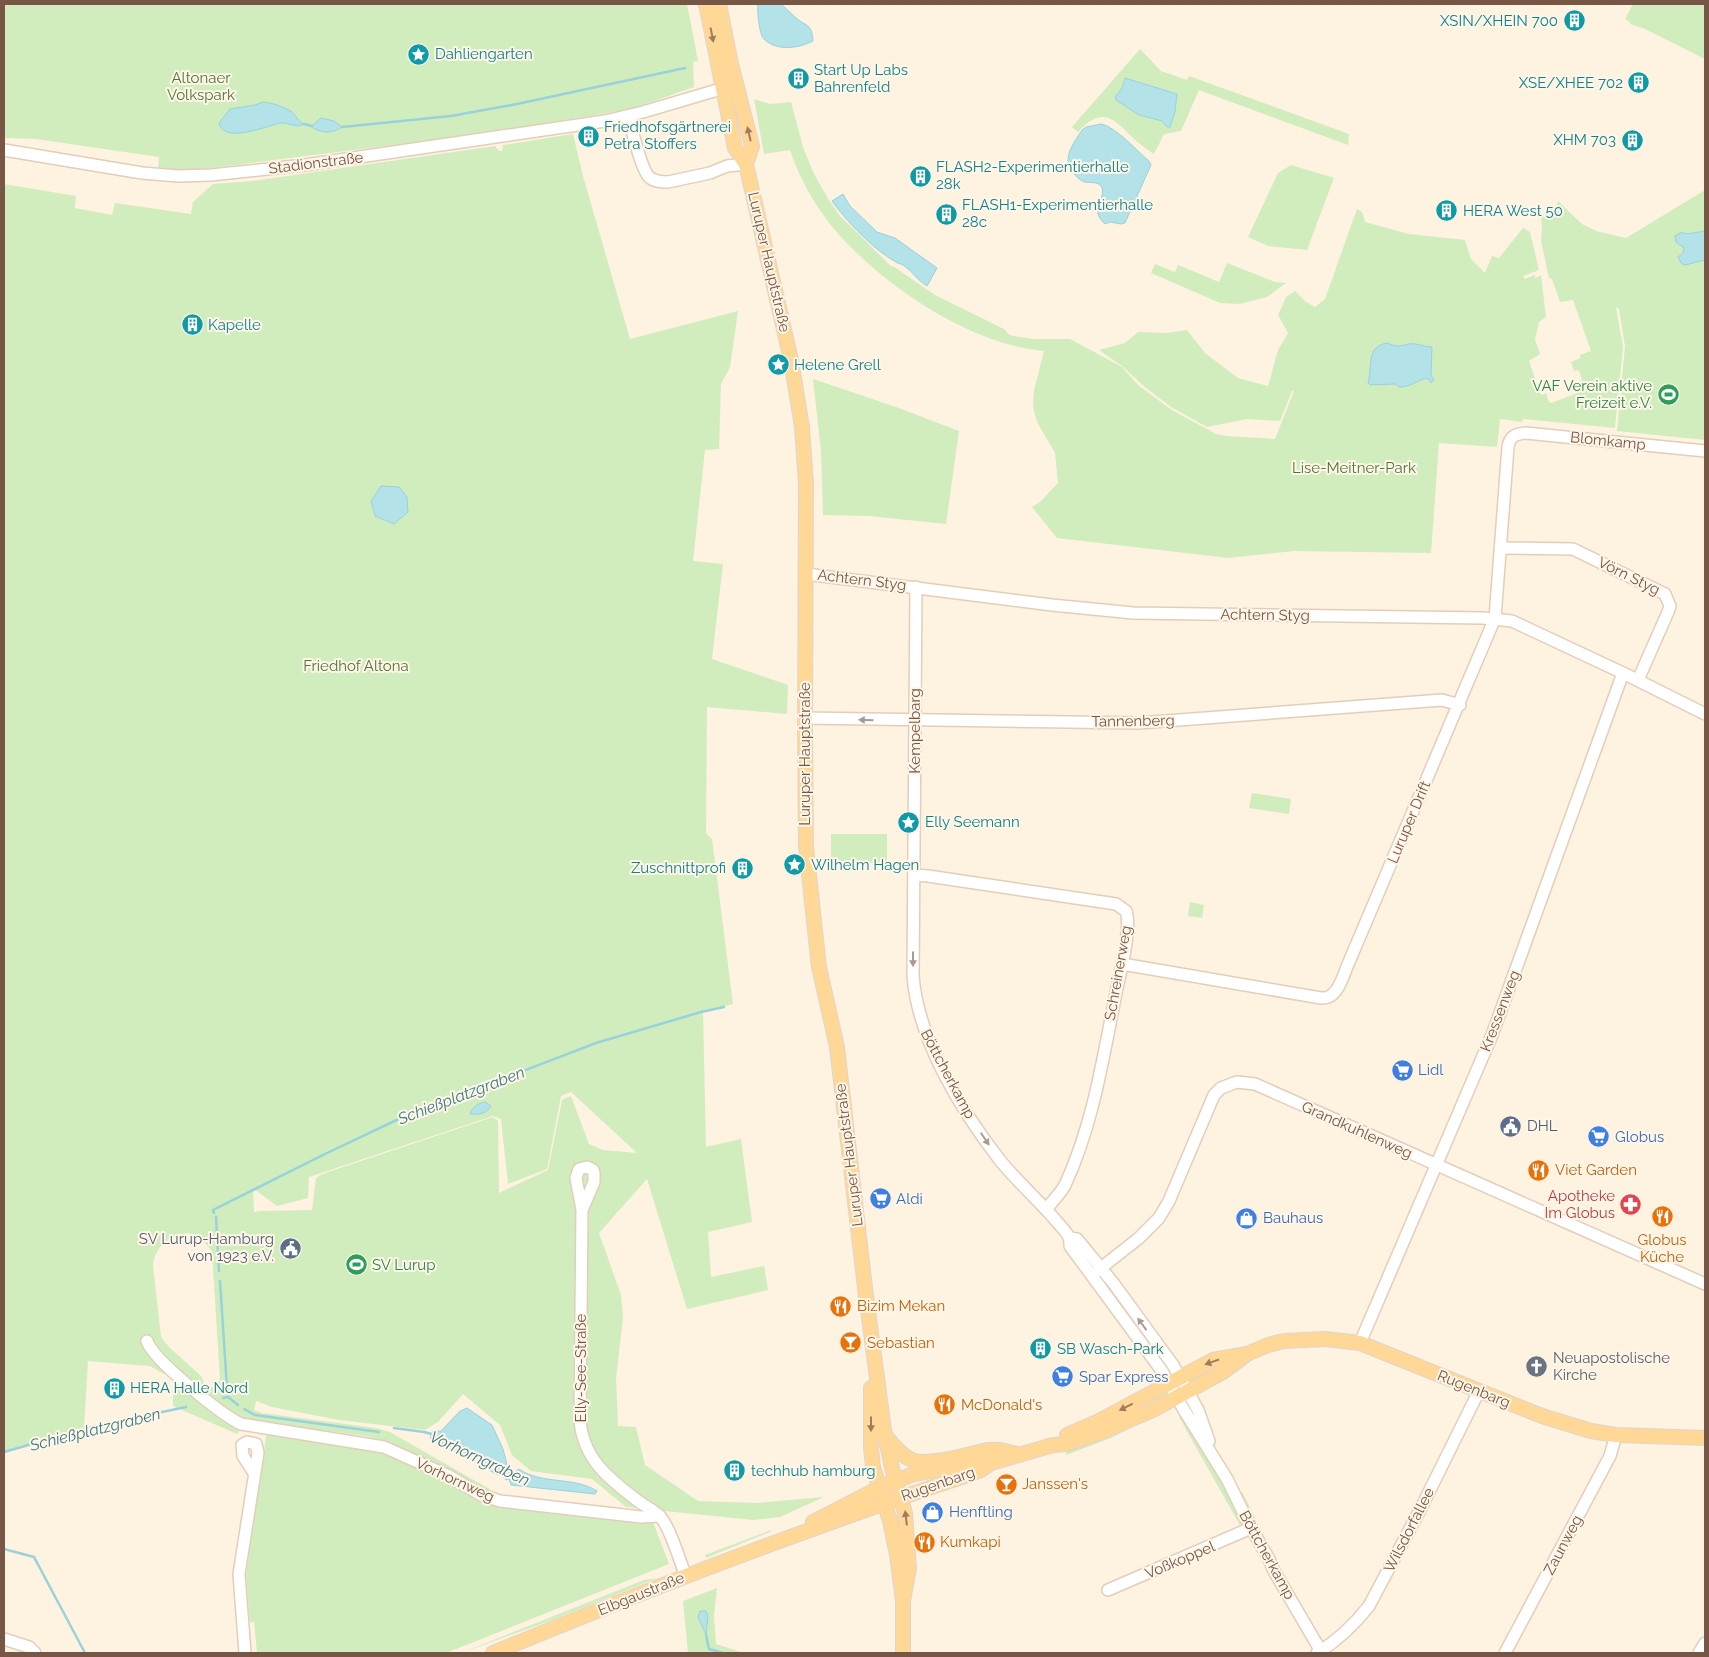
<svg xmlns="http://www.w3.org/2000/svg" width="1709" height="1657" viewBox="0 0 1709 1657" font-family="Raleway,sans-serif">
  <rect width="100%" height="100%" fill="#fef2e0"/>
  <g fill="#d1edbe" fill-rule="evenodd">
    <path d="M4,4h683l11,57 -5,1 1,25 -63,22 -134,23 -270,34 -34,4 -35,-2 1,-11 -123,-18 -32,-1z"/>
    <path d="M1633,4h72v55l-60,-30 -15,-5v-2l-5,-3z"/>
    <path d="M1140,49l21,22 26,9 2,-4 160,58 -1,11 -149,-55 -18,41 -17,3 -10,20c-6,-4 -13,-9 -19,-14 -21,-21 -32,-35 -57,-8l-6,-5zM1124,79l53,15 -6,30 -32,-9 -23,-15 -1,-3 7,-9z"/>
    <path d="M754,99l16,5 21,-2 12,45 10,25 14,25 13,19 52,51 1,-1 42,29 69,34 4,5 5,2 21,3h36l52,28 17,19 33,24 44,24 11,2 48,3 19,-48h-2l-12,30 -33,-2 -40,8 -36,-20 -25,-19 -24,-22 -23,-16 26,-7 13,-11 29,1 20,-3 18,23 33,25 30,8 10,-36 10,-17 -10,-18 8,-18 9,-6 11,11 9,5 10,-8 32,-90 5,3 3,10 44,12 56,6 6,19 14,14 7,-17 7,2 24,-30 7,4 9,38 -16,6 2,3 10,-4v3l6,-3 5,42 -7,5 -4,17 5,15 -11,7 12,34 5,-2 3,9 2,1 29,-11 -2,-9 4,-3 -3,-10 -5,1 -3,-9 9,-4v-3l11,-4 -18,-51 -13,2 -8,-23 -3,-1 -8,-37 1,-12 -1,-13 9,-5h5l3,-10 24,23 14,7 30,7 79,-48v250l-88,-9 8,-85 -6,-37 -3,-2 7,40 -8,81 -92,-9 -1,3 -22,-3 -3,28 -58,-4 -8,110 -137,-2 -66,7 -171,-20 -25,-31 8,-5 18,-19 -3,-30 -18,-31 -4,-15 1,-17 10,-39c-71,-6 -154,-61 -202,-113 -23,-25 -41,-55 -52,-88l-26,4z"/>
    <path d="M573,134l10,42 47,163 108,-28 -8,56 -9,17 -2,65 -14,1 -12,111 30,3 -11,95 76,26 -1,29 -80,-7 -1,126 6,6 21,165 -30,8 3,135 35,-8 11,83 -44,10 3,45 53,-11 4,24 -81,19 -40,-130 -48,54 22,62 2,22 -7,62 2,47 18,1 9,38 53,36 59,2 67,-6 -44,20 -27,3 -127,-13 -34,-28 -61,-8 -19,-16 -12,-30 -37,-31 -25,28 -13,8 -86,-10 -67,-13 -16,-6 -2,9 8,3 114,15 14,4 110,63 -29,-12 -85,-42 -21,-5 -118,-16 -10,14 -64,-28v-27l-23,-13 -62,-5 -4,66 -80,26v-1269l72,12 -1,12 37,7 3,-12 76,11 2,-12 20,-18 39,-3 243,-35 4,5h3l1,-6zM571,1092l66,61 -34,-3 -14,-6 -18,-48 -9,4 -14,70 -49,23 -1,-72 -5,-4 -171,57 -6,4 -4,32 -52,1 -6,1 -1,-24 24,18 31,-8 1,-21 184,-61 8,3 7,65 39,-15 14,-73zM187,1233l12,3 13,15 8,129 -6,8 -9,-3 -4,-9 -32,-29 -8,-10 -8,-72c2,-19 16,-28 34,-32z"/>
    <path d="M1291,165l43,13 -27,72 -39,-4 -20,-9 30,-64z"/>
    <path d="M1227,263l48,19 11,1 -19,14 -28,7 -19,-1 -69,-30 4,-9 20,8 3,-7 41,17z"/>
    <path d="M813,379l83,28 63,24 -13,93 -77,-8 -46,-1 -2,-64z"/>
    <path d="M1252,793l39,6 -2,15 -40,-6z"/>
    <path d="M831,834h56v29l-56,-1z"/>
    <path d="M1190,902l14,3 -2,13 -14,-2z"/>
    <path d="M1181,1415l10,14 29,51h5l3,6 -3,4 17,30 -1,7 -62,-110z"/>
    <path d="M1152,1417l-41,21 -45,17v-4l23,-7z"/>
    <path d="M267,1430l118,18 91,49 177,25 16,42 -223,89h-189l-3,-31h-4l-4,-46z"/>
    <path d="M1242,1492l19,37h-3l-18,-36z"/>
    <path d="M771,1530l1,1 -66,27 -1,-3z"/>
    <path d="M657,1578l-105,42 -91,33 183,-73z"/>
    <path d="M717,1588l-3,28 2,28 28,9h-56l-5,-52z"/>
  </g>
  <g fill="#b3e2e9" stroke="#99d2dc">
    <path d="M758,4h23c5,4 9,9 14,13 11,10 17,6 18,24 -14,7 -36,11 -49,-2 -5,-5 -7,-28 -6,-35z"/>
    <path d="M1125,78l52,16 -2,18 -5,15h-3l-5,-6 -23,-6 -23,-15 -1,-3 7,-9z"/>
    <path d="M263,102c9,1 20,4 29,10 5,4 5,9 12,12 -9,5 -15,-2 -23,-1 -13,2 -57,22 -62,0l11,-14 25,-4z"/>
    <path d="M321,118l13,3 8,6c-10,6 -18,7 -29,1l-1,-2z"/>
    <path d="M1101,124c15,3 35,26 48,37l2,4 -26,58 -4,1 -11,-2 -5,2c-17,-15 1,-25 -3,-36 -2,-7 -12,-5 -18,-6 -4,-2 -6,-4 -9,-7 -15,-15 -2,-31 7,-45l4,-3z"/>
    <path d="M843,194l7,12 27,26 18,6 42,30 -10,18c-10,-6 -15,-15 -24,-21 -3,-2 -3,0 -7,-3 -21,-11 -50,-41 -64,-61z"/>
    <path d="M1705,231v29l-20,5 -3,-1 -4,-7 5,-4 1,-5 -8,-6 -1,-6 7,-4 4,2z"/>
    <path d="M1387,343c16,7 18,-1 29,1 6,1 10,3 16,3l-1,28 3,5 -3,3 -4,-5c-9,2 -17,9 -26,9 -7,-1 -1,-3 -8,-3 -7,1 -15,0 -23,1l-2,-2c5,-16 -3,-36 19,-40z"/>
    <path d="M381,486l18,1 8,10 1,15 -14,12 -19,-8 -4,-15z"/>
    <path d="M485,1102l6,4c-5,8 -12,9 -21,8 2,-7 9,-11 15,-12z"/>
    <path d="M467,1408l25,17 11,24 5,19 5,5 6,-4c23,16 54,7 78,22l-2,3 -84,-9 -2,-6 -3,1 -4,-5h-4l-68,-37 3,-7h8l19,-20z"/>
    <path d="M700,1611h6l2,5 -2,19 -8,-18z"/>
  </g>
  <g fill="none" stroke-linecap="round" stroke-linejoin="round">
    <g stroke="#99d2dc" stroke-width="2.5">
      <path d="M304,124l8,2"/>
      <path d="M342,127l109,-11 66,-12 168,-36"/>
      <path d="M214,1213l-1,-3 112,-56 78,-37 193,-74 105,-31 23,-5"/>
      <path d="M216,1217l3,54"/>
      <path d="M220,1281l7,107"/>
      <path d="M223,1398l5,-1 10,8"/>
      <path d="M244,1409l11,6 124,17"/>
      <path d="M394,1428l30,4 11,3"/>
      <path d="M4,1452l91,-26 91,-19"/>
      <path d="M4,1549l30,8 51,96"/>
      <path d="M706,1635l3,14 14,4"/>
    </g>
    <defs>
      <g id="minor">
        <path d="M628,116c4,13 13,53 21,61 6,5 13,5 19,5l42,-9 17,-7 19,-2"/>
        <path d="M4,150l138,23 36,3 33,-1 94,-10 300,-44 38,-9 88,-26"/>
        <path d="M1502,548l71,1 92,45 5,12 -2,6 -30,68"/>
        <path d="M806,574l246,31 81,8 350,5 29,3 111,52 82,41"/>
        <path d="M916,587l-3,389c5,63 47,133 86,183 18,23 40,41 59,64 3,4 10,10 11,15 1,2 1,5 1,8l92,125 22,39 43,69 24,49 18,31 5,12 48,82"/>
        <path d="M805,718l334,5 303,-23 18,5"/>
        <path d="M914,875l14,1 188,28 10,7c6,17 -6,63 -10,82 -13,65 -23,132 -51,192 -5,9 -12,16 -19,24"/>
        <path d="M1122,964l199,34c17,2 22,-23 28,-36l146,-344 13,-171c2,-11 7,-13 18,-14l179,18"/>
        <path d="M582,1210l12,-28v-9l-1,-3 -6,-3 -8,2 -3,9 6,32 -2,209c2,39 29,60 58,82 8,6 18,10 24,18 10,13 17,41 24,57"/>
        <path d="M1070,1238l7,1 37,45 59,81 25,45 11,31"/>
        <path d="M1092,1275l47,-37 20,-20 10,-17 45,-106 7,-7 16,-6 18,2 450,200"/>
        <path d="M147,1341c6,19 75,74 94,83l143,23 65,29 32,19 19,6 141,16 19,-1"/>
        <path d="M1360,1343l132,-308 131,-362"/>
        <path d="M1108,1590l143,-62"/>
        <path d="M4,1639l25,8 6,6"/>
        <path d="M245,1653l-6,-79 19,-121 -2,-9 -9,-2 -5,3 1,11 11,17"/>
        <path d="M1317,1653c20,-12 37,-28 52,-47l52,-98 58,-117"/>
        <path d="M1505,1653l105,-197 6,-21"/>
        <path d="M1699,1653l6,-10"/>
      </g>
      <g id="major">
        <path d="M706,4l29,144 11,16 45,196 11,67 4,57 -1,245 1,118 13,120 18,80 28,241 19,142 8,38 13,45 4,55 -6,33"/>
        <path d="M719,4l12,60 21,82 -6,18"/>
        <path d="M871,1388v60l2,19 17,54 7,34 6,46v52"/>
        <path d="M1067,1435l32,-14 114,-61 34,-6 21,-9 16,-4 41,-2 35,4 182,73 49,15 25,4 89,3"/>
        <path d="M886,1437c8,8 15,19 26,23 16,7 59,-7 77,-10 11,-1 21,2 31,5"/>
        <path d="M813,1522l66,-34 32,-13 38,-8 30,-5 10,1"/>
        <path d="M493,1653c156,-64 312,-124 472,-177l16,-6 10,-7 62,-18 14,-1 32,-11 54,-23 70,-38 24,-18"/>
      </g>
    </defs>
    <use href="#minor" stroke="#e3cebb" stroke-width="14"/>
    <use href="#major" stroke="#ded6d2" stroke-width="16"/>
    <use href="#minor" stroke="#fff" stroke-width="11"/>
    <use href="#major" stroke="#ffd796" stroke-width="14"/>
  </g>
  <defs><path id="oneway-solid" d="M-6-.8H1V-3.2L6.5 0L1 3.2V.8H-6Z" transform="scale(1.25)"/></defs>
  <g fill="#a07d5d">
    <use href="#oneway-solid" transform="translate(712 35) rotate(79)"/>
    <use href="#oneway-solid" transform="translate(749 134) rotate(-103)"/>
    <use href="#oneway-solid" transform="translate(1212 1362) rotate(161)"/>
    <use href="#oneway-solid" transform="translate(1126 1407) rotate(153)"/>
    <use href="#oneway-solid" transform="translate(871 1424) rotate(90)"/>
    <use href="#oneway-solid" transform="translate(906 1518) rotate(-97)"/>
  </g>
  <g fill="#ad9a8f">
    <use href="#oneway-solid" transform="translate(866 720) rotate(-179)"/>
    <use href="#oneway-solid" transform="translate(913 959) rotate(90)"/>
    <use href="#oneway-solid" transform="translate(985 1139) rotate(56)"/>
    <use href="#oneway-solid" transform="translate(1142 1324) rotate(-126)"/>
  </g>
  <defs>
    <symbol id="building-disc" viewBox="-11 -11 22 22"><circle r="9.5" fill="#0f9aa8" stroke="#fff6e8"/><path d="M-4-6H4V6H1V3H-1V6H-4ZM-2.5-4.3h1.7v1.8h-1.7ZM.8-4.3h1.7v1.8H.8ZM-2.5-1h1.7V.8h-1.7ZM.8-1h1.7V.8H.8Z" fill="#fff"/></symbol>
    <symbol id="sight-disc" viewBox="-11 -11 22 22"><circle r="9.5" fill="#0f9aa8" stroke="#fff6e8"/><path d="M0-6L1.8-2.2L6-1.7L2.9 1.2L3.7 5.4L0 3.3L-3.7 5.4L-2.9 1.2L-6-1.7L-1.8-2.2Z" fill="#fff"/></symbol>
    <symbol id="stadium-disc" viewBox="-11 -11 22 22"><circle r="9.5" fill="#2e9e5b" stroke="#fff6e8"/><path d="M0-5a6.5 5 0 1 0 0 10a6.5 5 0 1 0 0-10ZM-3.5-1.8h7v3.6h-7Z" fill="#fff"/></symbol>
    <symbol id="supermarket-disc" viewBox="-11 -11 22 22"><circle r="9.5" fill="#3f7fe0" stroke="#fff6e8"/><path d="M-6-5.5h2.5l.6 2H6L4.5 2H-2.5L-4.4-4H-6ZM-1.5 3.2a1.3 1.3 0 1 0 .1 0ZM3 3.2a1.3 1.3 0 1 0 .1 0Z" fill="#fff"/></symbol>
    <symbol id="civic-disc" viewBox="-11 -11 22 22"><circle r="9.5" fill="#5c6f8a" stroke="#fff6e8"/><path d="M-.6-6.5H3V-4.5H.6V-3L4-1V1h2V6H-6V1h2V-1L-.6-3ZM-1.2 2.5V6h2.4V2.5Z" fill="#fff"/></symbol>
    <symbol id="restaurant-disc" viewBox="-11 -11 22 22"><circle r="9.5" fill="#e8710a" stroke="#fff6e8"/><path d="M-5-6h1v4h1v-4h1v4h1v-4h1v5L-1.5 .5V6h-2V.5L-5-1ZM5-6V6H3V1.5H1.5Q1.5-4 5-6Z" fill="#fff"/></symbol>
    <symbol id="pharmacy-disc" viewBox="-11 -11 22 22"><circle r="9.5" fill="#e0444e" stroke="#fff6e8"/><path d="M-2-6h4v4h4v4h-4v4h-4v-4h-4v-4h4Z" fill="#fff"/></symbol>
    <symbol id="shop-disc" viewBox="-11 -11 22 22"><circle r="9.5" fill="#3f7fe0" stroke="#fff6e8"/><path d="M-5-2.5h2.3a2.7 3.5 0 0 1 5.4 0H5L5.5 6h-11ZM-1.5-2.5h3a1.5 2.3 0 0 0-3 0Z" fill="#fff"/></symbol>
    <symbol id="bar-disc" viewBox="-11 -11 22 22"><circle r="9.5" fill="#e8710a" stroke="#fff6e8"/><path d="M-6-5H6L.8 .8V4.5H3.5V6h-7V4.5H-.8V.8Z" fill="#fff"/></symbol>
    <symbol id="church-disc" viewBox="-11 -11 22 22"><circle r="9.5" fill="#6b7280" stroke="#fff6e8"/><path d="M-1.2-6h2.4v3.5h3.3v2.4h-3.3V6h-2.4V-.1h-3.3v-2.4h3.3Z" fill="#fff"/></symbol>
  </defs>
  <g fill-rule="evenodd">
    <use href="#building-disc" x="1562" y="8" width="25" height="25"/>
    <use href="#sight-disc" x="406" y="42" width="25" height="25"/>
    <use href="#building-disc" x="786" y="66" width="25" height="25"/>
    <use href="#building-disc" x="1626" y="70" width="25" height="25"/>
    <use href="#building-disc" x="576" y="124" width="25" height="25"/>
    <use href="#building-disc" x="1620" y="128" width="25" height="25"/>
    <use href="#building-disc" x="908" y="164" width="25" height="25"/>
    <use href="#building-disc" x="1434" y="198" width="25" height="25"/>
    <use href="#building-disc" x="934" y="202" width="25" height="25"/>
    <use href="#building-disc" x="180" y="312" width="25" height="25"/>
    <use href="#sight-disc" x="766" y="352" width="25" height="25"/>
    <use href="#stadium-disc" x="1656" y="382" width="25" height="25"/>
    <use href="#sight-disc" x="896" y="810" width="25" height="25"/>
    <use href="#sight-disc" x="782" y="852" width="25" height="25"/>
    <use href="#building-disc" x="730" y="856" width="25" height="25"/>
    <use href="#supermarket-disc" x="1390" y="1058" width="25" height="25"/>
    <use href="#civic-disc" x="1498" y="1114" width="25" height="25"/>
    <use href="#supermarket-disc" x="1586" y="1124" width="25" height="25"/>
    <use href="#restaurant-disc" x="1526" y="1158" width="25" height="25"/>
    <use href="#supermarket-disc" x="868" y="1186" width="25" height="25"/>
    <use href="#pharmacy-disc" x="1618" y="1192" width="25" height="25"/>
    <use href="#restaurant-disc" x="1650" y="1204" width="25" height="25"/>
    <use href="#shop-disc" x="1234" y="1206" width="25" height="25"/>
    <use href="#civic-disc" x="278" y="1236" width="25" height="25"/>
    <use href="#stadium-disc" x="344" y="1252" width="25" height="25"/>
    <use href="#restaurant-disc" x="828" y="1294" width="25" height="25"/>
    <use href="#bar-disc" x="838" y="1330" width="25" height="25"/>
    <use href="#building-disc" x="1028" y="1336" width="25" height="25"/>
    <use href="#church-disc" x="1524" y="1354" width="25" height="25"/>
    <use href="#supermarket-disc" x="1050" y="1364" width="25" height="25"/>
    <use href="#building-disc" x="102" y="1376" width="25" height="25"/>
    <use href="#restaurant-disc" x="932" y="1392" width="25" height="25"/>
    <use href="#building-disc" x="722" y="1458" width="25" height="25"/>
    <use href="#bar-disc" x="994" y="1472" width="25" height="25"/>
    <use href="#shop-disc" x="920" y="1500" width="25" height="25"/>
    <use href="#restaurant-disc" x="912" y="1530" width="25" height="25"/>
  </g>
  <g text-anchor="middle" stroke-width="4" stroke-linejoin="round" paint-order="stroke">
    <g font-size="15" fill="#0d838f" stroke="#fff6e8" text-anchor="start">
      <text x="1558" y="26" text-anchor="end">XSIN/XHEIN 700</text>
      <text x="435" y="59">Dahliengarten</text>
      <text x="814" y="75">Start Up Labs<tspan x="814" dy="17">Bahrenfeld</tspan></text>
      <text x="1623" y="88" text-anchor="end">XSE/XHEE 702</text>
      <text x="604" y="132">Friedhofsgärtnerei<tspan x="604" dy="17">Petra Stoffers</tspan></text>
      <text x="1616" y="145" text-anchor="end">XHM 703</text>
      <text x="936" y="172">FLASH2-Experimentierhalle<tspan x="936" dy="17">28k</tspan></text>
      <text x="962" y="210">FLASH1-Experimentierhalle<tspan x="962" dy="17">28c</tspan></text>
      <text x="1463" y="216">HERA West 50</text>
      <text x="208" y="330">Kapelle</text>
      <text x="794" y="370">Helene Grell</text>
      <text x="925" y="827">Elly Seemann</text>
      <text x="811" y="870">Wilhelm Hagen</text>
      <text x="726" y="873" text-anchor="end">Zuschnittprofi</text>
      <text x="1057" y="1354">SB Wasch-Park</text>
      <text x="130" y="1393">HERA Halle Nord</text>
      <text x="751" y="1476">techhub hamburg</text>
    </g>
    <g font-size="15" fill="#4d783a" stroke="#fff6e8">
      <text x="201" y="83">Altonaer<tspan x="201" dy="17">Volkspark</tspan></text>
      <text x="1354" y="473">Lise-Meitner-Park</text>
      <text x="356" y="671">Friedhof Altona</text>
    </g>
    <g font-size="15" fill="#775645" stroke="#fff6e8">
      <text transform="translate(316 163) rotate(-7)" y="5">Stadionstraße</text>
      <text transform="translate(769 262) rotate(77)" y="5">Luruper Hauptstraße</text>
      <text transform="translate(1608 441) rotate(6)" y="5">Blomkamp</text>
      <text transform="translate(1629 576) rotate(26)" y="5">Vörn Styg</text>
      <text transform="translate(862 580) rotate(7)" y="5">Achtern Styg</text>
      <text transform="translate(1265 615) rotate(1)" y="5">Achtern Styg</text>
      <text transform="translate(1133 721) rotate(-1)" y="5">Tannenberg</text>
      <text transform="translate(915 731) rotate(-90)" y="5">Kempelbarg</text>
      <text transform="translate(805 754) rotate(-90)" y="5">Luruper Hauptstraße</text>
      <text transform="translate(1409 822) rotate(-67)" y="5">Luruper Drift</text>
      <text transform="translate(1118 973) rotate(-80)" y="5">Schreinerweg</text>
      <text transform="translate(1500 1011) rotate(-69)" y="5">Kressenweg</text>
      <text transform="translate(948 1074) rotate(62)" y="5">Böttcherkamp</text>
      <text transform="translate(1357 1130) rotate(24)" y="5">Grandkuhlenweg</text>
      <text transform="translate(849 1155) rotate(-97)" y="5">Luruper Hauptstraße</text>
      <text transform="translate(581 1368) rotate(-90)" y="5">Elly-See-Straße</text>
      <text transform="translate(1474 1389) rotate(22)" y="5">Rugenbarg</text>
      <text transform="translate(455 1480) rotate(25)" y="5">Vorhornweg</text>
      <text transform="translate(938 1484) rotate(-19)" y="5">Rugenbarg</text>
      <text transform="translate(1409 1530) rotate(-63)" y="5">Wilsdorfallee</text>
      <text transform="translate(1563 1545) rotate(-62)" y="5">Zaunweg</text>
      <text transform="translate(1267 1555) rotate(61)" y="5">Böttcherkamp</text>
      <text transform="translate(1180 1560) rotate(-23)" y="5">Voßkoppel</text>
      <text transform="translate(641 1594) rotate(-22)" y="5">Elbgaustraße</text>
    </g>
    <g font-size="15" fill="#27864d" stroke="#fff6e8" text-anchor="end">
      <text x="1652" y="391">VAF Verein aktive<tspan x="1652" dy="17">Freizeit e.V.</tspan></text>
      <text x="372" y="1270" text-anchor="start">SV Lurup</text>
    </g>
    <g font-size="15" fill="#366cbe" stroke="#fff6e8" text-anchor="start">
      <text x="1418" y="1075">Lidl</text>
      <text x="1615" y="1142">Globus</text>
      <text x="896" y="1204">Aldi</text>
      <text x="1263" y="1223">Bauhaus</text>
      <text x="1079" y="1382">Spar Express</text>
      <text x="949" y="1517">Henftling</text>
    </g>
    <g font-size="15" fill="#4e5e75" stroke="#fff6e8" text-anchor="start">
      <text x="1527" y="1131">DHL</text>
      <text x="274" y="1244" text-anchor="end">SV Lurup-Hamburg<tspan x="274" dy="17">von 1923 e.V.</tspan></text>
    </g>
    <g font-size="15" fill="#c56008" stroke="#fff6e8" text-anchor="start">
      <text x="1555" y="1175">Viet Garden</text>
      <text x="1662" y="1245" text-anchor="middle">Globus<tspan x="1662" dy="17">Küche</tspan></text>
      <text x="857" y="1311">Bizim Mekan</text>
      <text x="867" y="1348">Sebastian</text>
      <text x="961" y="1410">McDonald's</text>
      <text x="1022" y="1489">Janssen's</text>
      <text x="940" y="1547">Kumkapi</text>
    </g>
    <g font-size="15" fill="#be3a42" stroke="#fff6e8" text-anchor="end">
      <text x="1615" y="1201">Apotheke<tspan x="1615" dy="17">Im Globus</tspan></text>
    </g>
    <g font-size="15" fill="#5b616d" stroke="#fff6e8" text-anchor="start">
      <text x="1553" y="1363">Neuapostolische<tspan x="1553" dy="17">Kirche</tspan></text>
    </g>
    <g font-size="16" font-style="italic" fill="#3b7a86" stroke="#fff6e8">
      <text transform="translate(461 1095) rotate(-21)" y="6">Schießplatzgraben</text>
      <text transform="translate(95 1429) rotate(-14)" y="6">Schießplatzgraben</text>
      <text transform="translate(480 1458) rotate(25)" y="6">Vorhorngraben</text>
    </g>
  </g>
  <rect width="1709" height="1657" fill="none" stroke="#775645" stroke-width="10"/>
</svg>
